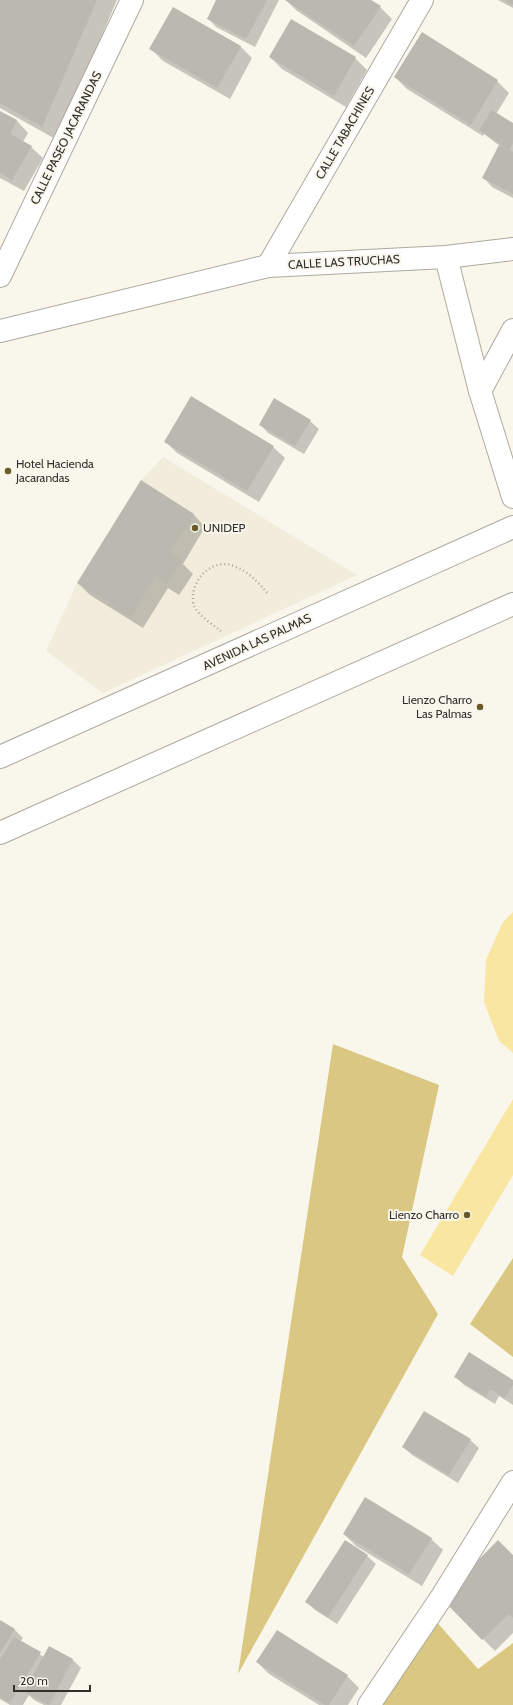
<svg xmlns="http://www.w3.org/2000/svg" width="513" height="1705" viewBox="0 0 513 1705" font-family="Cabin,sans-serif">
  <rect width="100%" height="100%" fill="#f9f6ec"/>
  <path fill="#f1ecdb" d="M163,457l194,118 -254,118 -57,-42 31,-68 64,-103z"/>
  <g fill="#f9e6a0">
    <path d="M513,912v141l-14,-12 -15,-39 2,-42 17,-38z"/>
    <path d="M513,1099v76l-60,101 -33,-21z"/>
  </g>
  <g fill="#dac782">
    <path d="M333,1044l106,41 -37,172 36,57 -200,360z"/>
    <path d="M513,1258v99l-43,-33z"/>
    <path d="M434,1619l44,50 35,-26v62h-130z"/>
  </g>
  <g fill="#0003">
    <path d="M0,0h117l-60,140 -57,-32z"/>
    <path d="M217,0h62l-24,47 -39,-20 -8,-9z"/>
    <path d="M286,0h84l10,7 12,12 -26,39 -70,-48z"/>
    <path d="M498,0h15v8z"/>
    <path d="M422,34l75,47 12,12 -13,21 17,10v74l-21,-11 -8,-9 16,-32 -16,-12 -1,2 -76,-47 -12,-12z"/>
    <path d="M240,46l12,12 -22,41 -67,-38 -12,-12z"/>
    <path d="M270,57l85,1 12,12 -21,37 -64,-38z"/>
    <path d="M0,112l17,9 11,12 -5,9 8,5 12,11 -19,33 -24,-13z"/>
    <path d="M274,400l36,21 9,8 -15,25 -36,-21 -8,-9z"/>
    <path d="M166,442l107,5 12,11 -26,44 -82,-49z"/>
    <path d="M141,482l53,33 11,12 -22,37 10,10 -14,21 -11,-7 -25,40 -53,-33 -12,-12z"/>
    <path d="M456,1377l57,4v24l-14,-9 -4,8 -31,-19z"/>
    <path d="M470,1440l9,8 -21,35 -46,-28 -9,-8z"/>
    <path d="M344,1534l87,5 12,11 -21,36 -66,-40z"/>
    <path d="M367,1556l9,8 -39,60 -22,-14 -8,-8z"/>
    <path d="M513,1556v77l-18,18 -53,-53z"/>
    <path d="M0,1621l14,8 9,9 -3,4 24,15 6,-10 23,13 8,8 -20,37h-17l-10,-5 -5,-5 -6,10h-13l-10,-6z"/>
    <path d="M257,1662l90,14 12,12 -11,17h-29l-50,-31z"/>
  </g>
  <g fill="#bbb8af">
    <path d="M0,0h97l-55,127 -42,-24z"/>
    <path d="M216,0h51l-21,39 -39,-20z"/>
    <path d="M285,0h86l10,6 -27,40z"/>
    <path d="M504,0h9v5z"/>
    <path d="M173,7l68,39 -24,42 -68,-39z"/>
    <path d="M291,19l65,38 -22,39 -65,-39z"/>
    <path d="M422,32l76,48 -27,45 -77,-48z"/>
    <path d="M492,110l21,13v20l-4,7 -30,-20z"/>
    <path d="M0,111l17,9 -7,14 22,12 -20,34 -12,-7z"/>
    <path d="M499,145l14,7v42l-31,-16z"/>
    <path d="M191,396l83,50 -27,45 -83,-49z"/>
    <path d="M274,398l37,22 -16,26 -36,-21z"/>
    <path d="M141,480l53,34 -24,39 12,8 -15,23 -12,-7 -24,40 -54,-34z"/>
    <path d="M469,1352l44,28v5l-8,13 -15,-9 -4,8 -32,-20z"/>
    <path d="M424,1411l47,28 -22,36 -47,-28z"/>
    <path d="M365,1497l67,41 -23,36 -66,-40z"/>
    <path d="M345,1540l23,15 -40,62 -23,-15z"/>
    <path d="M498,1540l15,15v63l-4,-4 -27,26 -41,-42z"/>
    <path d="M0,1620l15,9 -15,24z"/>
    <path d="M277,1630l71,45 -19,30h-4l-69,-43z"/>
    <path d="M14,1637l27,15 -31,51 -10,-6v-37z"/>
    <path d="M49,1646l24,13 -24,46 -25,-13z"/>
  </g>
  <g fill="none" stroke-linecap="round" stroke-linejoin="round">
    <defs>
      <g id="minor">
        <path d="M446,257l34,134 33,106"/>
        <path d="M268,266l154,-266"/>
        <path d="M0,276l132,-276"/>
        <path d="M0,331l268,-65 178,-9 67,-8"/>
        <path d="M480,391l33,-61"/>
        <path d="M369,1705l72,-107 72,-116"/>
      </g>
      <g id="major">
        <path d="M0,757l513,-230"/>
        <path d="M0,833l513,-229"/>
      </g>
    </defs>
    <use href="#minor" stroke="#acaaa0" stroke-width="24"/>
    <use href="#major" stroke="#acaaa0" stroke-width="24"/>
    <path stroke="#aba8a1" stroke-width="2.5" stroke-dasharray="1 3" stroke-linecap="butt" d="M221,631c-9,-7 -21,-14 -27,-25 -1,-2 -1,-6 -1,-9 0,-20 21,-39 41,-31 15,6 25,17 35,29"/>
    <use href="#minor" stroke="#fff" stroke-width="22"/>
    <use href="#major" stroke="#fff" stroke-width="22"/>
  </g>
  <g fill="#685b28" stroke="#f9f6ec" stroke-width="1.5">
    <circle cx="8" cy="471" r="4"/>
    <circle cx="195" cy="528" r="4"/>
    <circle cx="480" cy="707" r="4"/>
    <circle cx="467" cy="1215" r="4"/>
  </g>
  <g text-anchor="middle" stroke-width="4" stroke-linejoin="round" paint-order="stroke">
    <g font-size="12" fill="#31302c" stroke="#f9f6ec">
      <text transform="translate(345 133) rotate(-60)" y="4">CALLE TABACHINES</text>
      <text transform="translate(66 138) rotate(-64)" y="4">CALLE PASEO JACARANDAS</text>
      <text transform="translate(344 262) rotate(-3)" y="4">CALLE LAS TRUCHAS</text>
      <text transform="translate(257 642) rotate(-25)" y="4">AVENIDA LAS PALMAS</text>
    </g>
    <g font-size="12" fill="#31302c" stroke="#f9f6ec" text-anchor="start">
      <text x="16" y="468">Hotel Hacienda<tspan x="16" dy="14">Jacarandas</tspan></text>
      <text x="203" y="532">UNIDEP</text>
      <text x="472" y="704" text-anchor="end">Lienzo Charro<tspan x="472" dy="14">Las Palmas</tspan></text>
      <text x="459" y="1219" text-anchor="end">Lienzo Charro</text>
    </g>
  </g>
  <path d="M14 1685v6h76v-6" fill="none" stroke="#31302c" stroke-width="2"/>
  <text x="20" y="1685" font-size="12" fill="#31302c" stroke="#f9f6ec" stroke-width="3" paint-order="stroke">20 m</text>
</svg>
